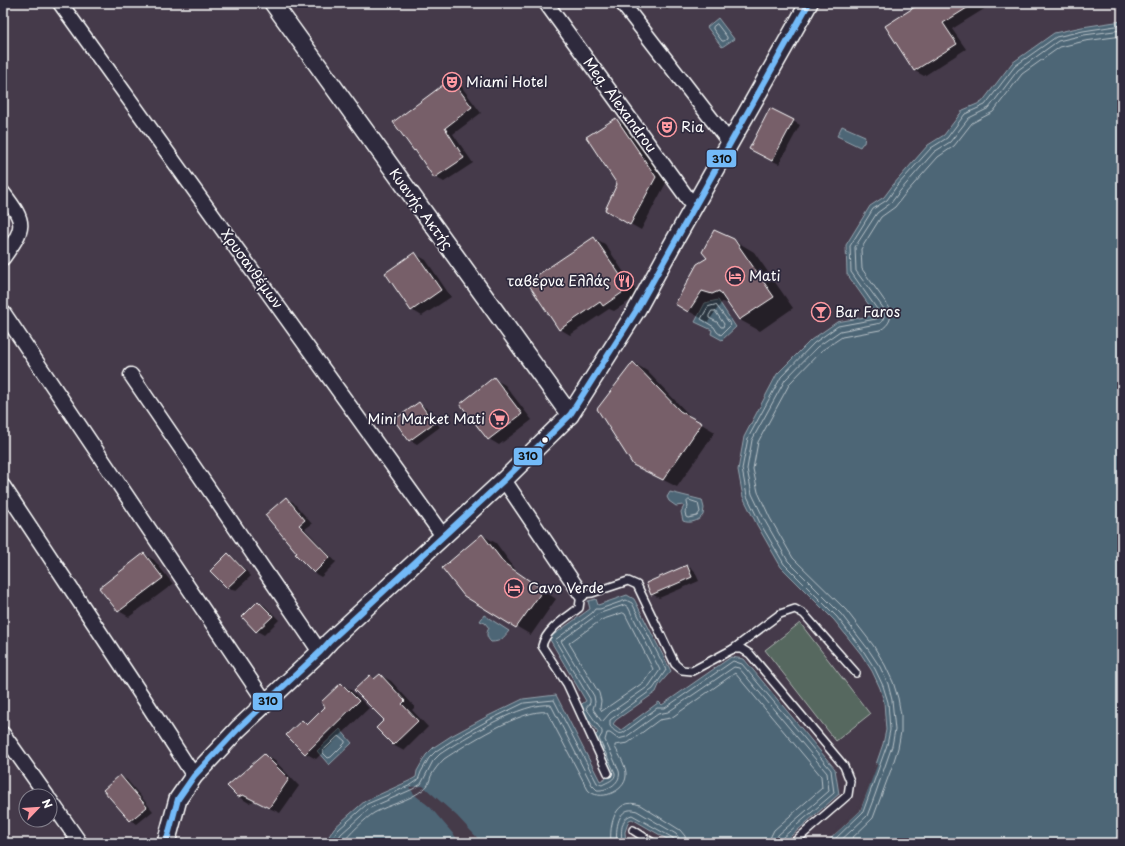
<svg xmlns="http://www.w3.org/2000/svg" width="1125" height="846" viewBox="0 0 1125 846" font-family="'Playpen Sans',sans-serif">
  <rect width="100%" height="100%" fill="#453a4a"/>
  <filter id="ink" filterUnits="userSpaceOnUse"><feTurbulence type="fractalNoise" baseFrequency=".025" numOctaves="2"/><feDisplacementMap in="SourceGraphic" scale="8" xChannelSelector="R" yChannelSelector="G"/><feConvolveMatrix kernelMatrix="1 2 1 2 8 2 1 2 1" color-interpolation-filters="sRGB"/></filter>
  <g filter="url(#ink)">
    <path fill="#57675f" stroke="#abb3af" d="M800,623l70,91 -34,27 -71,-91z"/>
    <g fill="#4d6676" stroke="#94a3ad">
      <path d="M718,18l16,21 -12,8 -15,-20z"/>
      <path d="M1122,21v822h-297l35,-32 23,-67 3,-14 -2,-28 -4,-14 -8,-17 -11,-17 -27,-34 -53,-53 -24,-42 -14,-28 -5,-27 6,-33 33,-63 34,-34 26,-18 39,-7 -29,-41 -1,-29 24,-39 14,-9 9,-12 35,-40 16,-10 19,-25 19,-8 30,-39 42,-30 28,-6z"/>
      <path d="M842,126l23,10 -1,7 -2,1 -2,3 -23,-11z"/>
      <path d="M718,300l18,27 -14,13 -11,-6 1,-4 -17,-8 10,-19z"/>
      <path d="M670,492l32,8 2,8 -1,7c-4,6 -13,9 -20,6l-2,-9 3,-6 -1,-1 -7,1 -7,-5 -2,-4z"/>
      <path d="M627,595l7,4 37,72 -12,14 -3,7 -40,28 -3,4 8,6 38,-28 3,3 69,-48 13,2 91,110 4,25 -56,49h-109l-42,-24 -3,1 -4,12 1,11h-301l9,-15 31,-27 44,-20 7,-4 1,-6 9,-16 8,-8 17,-11 37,-20 35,-17 33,-4 44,86 11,-6 -18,-37 5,-5 -19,-27 7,-5 -37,-63 41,-29 -2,-8 8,-2 2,6z"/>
      <path d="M484,615l25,16c-6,7 -8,11 -18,11 -5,-5 -5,-9 -2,-14l-4,-5 -5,-2z"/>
      <path d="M340,729l12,14 -23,22 -12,-14z"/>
    </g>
    <g fill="#453a4a">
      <path d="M878,763l-18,48 -35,32h-2l35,-34 17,-44z"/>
      <path d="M423,786l34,30 25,27h-21l-31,-36 -15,-12 -6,-8z"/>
    </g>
    <g fill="#0007">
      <path d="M656,3h21l-10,7z"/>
      <path d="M923,3h64l2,3 -37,23 14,20 -42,27 -9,-5 -29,-44z"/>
      <path d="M451,80l10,6 20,27 -28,21 20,29 -29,19 -9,-5z"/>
      <path d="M616,119l10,6 40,58 -25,47 -35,-20 12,-26z"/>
      <path d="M793,121l7,4 -21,39 -22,-11z"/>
      <path d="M594,238l11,6 34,51 -25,16 -5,-2 -39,26 -10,-6z"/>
      <path d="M734,240l20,12 39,56 -33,23 -20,-11 -10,-16 -8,-2 -14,20 -32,-18z"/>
      <path d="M415,254l11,6 25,37 -29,19 -10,-6z"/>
      <path d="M634,363l13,8 46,48 22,13 -38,55 -29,-15z"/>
      <path d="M494,379l11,6 27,35 -33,25 -10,-6 -27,-35z"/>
      <path d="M419,404l7,4 14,19 -23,17 -7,-4z"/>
      <path d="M286,498l7,4 19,22 -7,5 31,33 -15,15 -7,-4 -16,-20z"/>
      <path d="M482,535l14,8 22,30 38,26 -25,36 -66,-39z"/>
      <path d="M144,554l10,6 19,24 -44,33 -10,-6z"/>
      <path d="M228,555l7,4 16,17 -16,15 -7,-3 -16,-17z"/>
      <path d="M687,566l7,4 5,11 -40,17 -7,-4z"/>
      <path d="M258,602l7,4 14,14 -15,15 -7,-4z"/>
      <path d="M380,675l11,6 24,26 -3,3 16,17 -24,24 -11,-6 -23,-69 6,3z"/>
      <path d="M341,684l10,6 18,18 -53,51 -11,-6 -3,-32 6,4 19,-18z"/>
      <path d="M265,755l10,6 24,25 -19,27 -26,-12 -5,2 -10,-6z"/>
      <path d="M120,776l7,4 26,31 -16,13 -7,-4z"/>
    </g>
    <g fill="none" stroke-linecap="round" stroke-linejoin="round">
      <g stroke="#b8c2c8" stroke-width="1">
        <path d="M717,24l10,13v2l-3,2h-2l-9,-12v-2z"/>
        <path d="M716,305l15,20 -10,10 -4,-3 -3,-5 -13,-8 7,-12z"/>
        <path d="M712,311h3l9,13 -1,3h-2l-4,-5 -8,-4v-2z"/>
        <path d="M689,500l9,3 2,9 -3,4 -9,2 -2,-1 -1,-5 3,-5 -1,-5z"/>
        <path d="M625,605l3,2 32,63 -11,16 -39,27 -8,9 -9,-13 2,-7 -1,-6 -33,-55 37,-27z"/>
        <path d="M623,613l2,1 28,55 -9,13 -42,29 -2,-3 1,-7 -2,-8 -30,-50 32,-23z"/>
        <path d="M339,736l6,5v2l-14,14 -3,1 -5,-5v-2z"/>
        <path d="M330,843l8,-13 29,-26 44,-19 7,-5 3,-8 8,-14 7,-7 17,-11 36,-20 35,-17 30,-3 43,83 5,2c5,-3 14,-5 13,-12l-16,-34 3,-5v-3l-16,-23 4,-5v-4l-35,-59 37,-27 3,-4h5l26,-9 6,3 34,67 -13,19 -43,31v6c3,4 8,9 13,7l34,-25h8l68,-47 9,3 89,106 3,23 -52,45 -2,5"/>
        <path d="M336,843l5,-9 29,-26 43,-19 8,-5 12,-23 7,-7c24,-16 83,-53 111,-49l41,80 5,5c11,1 25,-8 22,-19l-14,-31 2,-7h3l8,6 8,-2 32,-23 10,-2 66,-45 5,1 88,105 2,18 -51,44 -2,4 -1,4"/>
        <path d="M343,843c5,-8 23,-25 31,-30 16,-9 35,-12 50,-24 5,-4 5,-7 7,-13 3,-6 8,-12 13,-17 21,-14 79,-51 103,-47l41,78c11,12 37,2 38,-14 1,-9 -7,-21 -11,-29v-2l13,-2 31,-23 12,-2 64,-45 86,103 1,12 -48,42 -3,6 -2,7"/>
        <path d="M611,843c-2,-18 4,-47 29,-38l40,25 5,6 1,7"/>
        <path d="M617,843c-2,-13 1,-39 20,-32l39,23 3,4 1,5"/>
        <path d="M622,843c-1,-10 -2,-25 10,-28l41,23 2,5"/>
        <path d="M831,843l32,-31 24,-67 3,-15 -2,-28 -5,-16 -8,-17 -11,-17 -27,-35 -53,-53 -24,-41 -13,-27 -5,-27 6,-31 33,-61 33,-34 24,-17 38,-7 3,-2v-5l-28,-40 -1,-26 23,-37 14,-9 9,-13 35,-39 16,-10 18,-24 20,-9 30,-39 41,-29 27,-6 39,-6"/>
        <path d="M838,843l29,-27 8,-21 17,-49 3,-16 -3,-30 -4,-16 -8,-17 -12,-18 -27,-35 -53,-53 -23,-40 -13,-27 -5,-25 5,-29 33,-60 32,-33 23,-16 41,-8 3,-6v-8l-28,-38 -1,-24 22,-34 14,-10 9,-12 34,-39 16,-10 19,-24 20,-10 29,-38 40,-29 26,-6 38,-5"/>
        <path d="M847,843l26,-25 19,-51 6,-19 3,-16v-17l-3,-17 -5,-16 -8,-17 -12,-20 -27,-35 -53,-52 -23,-40 -12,-26 -5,-23 5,-27 32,-59 31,-32 21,-14 38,-7c10,-5 13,-14 9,-23l-27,-38 -1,-20 20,-32 14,-10 10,-13 33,-37 16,-11 18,-23 21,-11 29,-38 38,-27 25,-6 37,-5"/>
      </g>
    </g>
    <g fill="#775e69" stroke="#fff">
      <path d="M921,3h54l-32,20 14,21 -43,27 -29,-45z"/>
      <path d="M451,79l21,28 -27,21 19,30 -30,20 -19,-28 -1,1 -21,-29z"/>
      <path d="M770,108l24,12 -22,41 -23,-12z"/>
      <path d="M616,118l40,59 -26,48 -25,-15 12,-26 -31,-47z"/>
      <path d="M714,230l20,9 40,58 -35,23 -20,-29 -7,3 -10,-3 -14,21 -13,-8 22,-40 10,-6 -5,-6z"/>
      <path d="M594,237l35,51 -26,18 -3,-4 -41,28 -32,-48z"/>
      <path d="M415,252l26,38 -30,21 -26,-38z"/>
      <path d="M633,362l47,49 22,12 -39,57 -30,-15 -36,-56z"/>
      <path d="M494,377l28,37 -34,26 -28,-36z"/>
      <path d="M419,402l15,21 -25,18 -15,-21z"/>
      <path d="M286,497l19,23 -6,5 31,32 -16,16 -19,-19 2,-1 -32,-38z"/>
      <path d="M482,534l22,29 39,27 -27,38 -52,-32 -22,-28z"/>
      <path d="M144,553l19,25 -45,34 -19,-24z"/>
      <path d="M228,553l17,18 -18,17 -17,-17z"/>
      <path d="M687,565l5,12 -41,18 -5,-12z"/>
      <path d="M258,601l15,15 -17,16 -14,-15z"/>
      <path d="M380,674l25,27 -3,3 16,17 -25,24 -17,-17 8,-8 -30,-30 16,-15 4,4z"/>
      <path d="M341,683l18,18 -54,53 -19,-19 16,-15 5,5 18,-18 -4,-5z"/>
      <path d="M264,754l25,25 -20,29 -26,-13 -5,2 -11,-11z"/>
      <path d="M120,775l27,32 -17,14 -27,-31z"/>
    </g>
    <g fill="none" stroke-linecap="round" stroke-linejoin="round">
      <defs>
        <g id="service">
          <path d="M733,649l47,-35 15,-5 9,5 52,59"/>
          <path d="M608,773l-41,-89 -25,-38c4,-17 24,-28 37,-38l2,-14 11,-1 36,-12 9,4 38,79 7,6 10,1 41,-22h9l8,5 94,112 6,15 -2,14 -55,48"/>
          <path d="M633,830l20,13"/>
        </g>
        <g id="minor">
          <path d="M60,3l383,533"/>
          <path d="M546,3l148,204"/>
          <path d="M622,3l108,140"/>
          <path d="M3,193c24,31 22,34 0,65"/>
          <path d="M3,312l263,391"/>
          <path d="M131,375l189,277"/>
          <path d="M504,480l77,114"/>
          <path d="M3,486l145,219 46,71"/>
          <path d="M3,734l44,62"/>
          <path d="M50,800l30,43"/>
        </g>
        <g id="tertiary">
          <path d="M273,3l297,412"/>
          <path d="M166,843l12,-44 16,-23 44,-47 82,-77 10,-11 174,-161 66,-65 66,-104 35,-64 138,-244"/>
        </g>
      </defs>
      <use href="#service" stroke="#fff" stroke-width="10"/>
      <use href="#minor" stroke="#fff" stroke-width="17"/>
      <use href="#tertiary" stroke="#fff" stroke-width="20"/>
      <use href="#service" stroke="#2f2a3d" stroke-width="7"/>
      <use href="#minor" stroke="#2f2a3d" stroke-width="14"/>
      <use href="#tertiary" stroke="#2f2a3d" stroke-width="17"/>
      <defs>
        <path id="bus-1" d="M166,843l12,-44 16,-23 44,-47 82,-77 10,-11 174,-161 66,-65 66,-104 173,-308"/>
      </defs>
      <use href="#bus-1" stroke="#2f2a3d" stroke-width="9"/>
      <use href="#bus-1" stroke="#73baf8" stroke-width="6"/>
    </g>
  </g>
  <defs>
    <symbol id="theatre-ring" viewBox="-11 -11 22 22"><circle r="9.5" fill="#2f2a3d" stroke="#ff9aa2" stroke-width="1.5"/><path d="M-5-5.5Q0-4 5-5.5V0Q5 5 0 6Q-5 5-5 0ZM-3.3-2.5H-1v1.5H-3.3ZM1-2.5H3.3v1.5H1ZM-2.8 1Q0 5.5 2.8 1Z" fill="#ff9aa2"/></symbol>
    <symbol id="hotel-ring" viewBox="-11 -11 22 22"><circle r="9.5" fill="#2f2a3d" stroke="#ff9aa2" stroke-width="1.5"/><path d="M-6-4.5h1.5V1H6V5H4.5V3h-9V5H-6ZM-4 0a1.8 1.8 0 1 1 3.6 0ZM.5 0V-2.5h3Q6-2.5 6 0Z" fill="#ff9aa2"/></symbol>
    <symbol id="restaurant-ring" viewBox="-11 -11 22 22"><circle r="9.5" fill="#2f2a3d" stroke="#ff9aa2" stroke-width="1.5"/><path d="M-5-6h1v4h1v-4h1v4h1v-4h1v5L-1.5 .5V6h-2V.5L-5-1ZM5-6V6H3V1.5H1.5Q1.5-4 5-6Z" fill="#ff9aa2"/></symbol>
    <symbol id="bar-ring" viewBox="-11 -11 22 22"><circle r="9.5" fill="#2f2a3d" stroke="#ff9aa2" stroke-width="1.5"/><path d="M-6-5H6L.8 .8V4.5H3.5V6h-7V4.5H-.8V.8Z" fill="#ff9aa2"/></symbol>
    <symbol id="supermarket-ring" viewBox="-11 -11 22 22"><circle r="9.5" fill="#2f2a3d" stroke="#ff9aa2" stroke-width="1.5"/><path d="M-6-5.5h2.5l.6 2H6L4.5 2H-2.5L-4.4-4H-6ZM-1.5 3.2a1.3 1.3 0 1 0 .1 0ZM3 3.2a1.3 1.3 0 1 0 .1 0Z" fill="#ff9aa2"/></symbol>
  </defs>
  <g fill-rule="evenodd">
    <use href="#theatre-ring" x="441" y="71" width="22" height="22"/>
    <use href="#theatre-ring" x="656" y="116" width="22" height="22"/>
    <use href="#hotel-ring" x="724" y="265" width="22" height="22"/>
    <use href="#restaurant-ring" x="613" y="270" width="22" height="22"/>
    <use href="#bar-ring" x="810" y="301" width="22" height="22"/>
    <use href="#supermarket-ring" x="488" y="408" width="22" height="22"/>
    <use href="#hotel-ring" x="503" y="577" width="22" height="22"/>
  </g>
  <circle fill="#fff" stroke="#2f2a3d" stroke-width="1.5" cx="545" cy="440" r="3.5"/>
  <g text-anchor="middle" stroke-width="3.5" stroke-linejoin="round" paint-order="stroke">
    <g font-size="14" fill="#fff" stroke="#2f2a3d" text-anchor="start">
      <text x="466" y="87">Miami Hotel</text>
      <text x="681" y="132">Ria</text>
      <text x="749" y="281">Mati</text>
      <text x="610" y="286" text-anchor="end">ταβέρνα Ελλάς</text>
      <text x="835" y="317">Bar Faros</text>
      <text x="485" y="424" text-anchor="end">Mini Market Mati</text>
      <text x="528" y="593">Cavo Verde</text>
    </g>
    <g font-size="14" fill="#fff" stroke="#2f2a3d">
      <text transform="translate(620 105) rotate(54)" y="5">Meg. Alexandrou</text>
      <text transform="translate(421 209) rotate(54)" y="5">Κυανής Ακτής</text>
      <text transform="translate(252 269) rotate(54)" y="5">Χρυσανθέμων</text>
    </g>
  </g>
  <g stroke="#2f2a3d" stroke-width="1.5">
    <rect x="706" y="149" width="31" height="19" rx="4" fill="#73baf8"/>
    <rect x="513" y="447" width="30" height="19" rx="4" fill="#73baf8"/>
    <rect x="252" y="692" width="31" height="19" rx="4" fill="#73baf8"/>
  </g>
  <g font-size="11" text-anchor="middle" font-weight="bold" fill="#111">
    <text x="722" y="163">310</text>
    <text x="528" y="460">310</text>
    <text x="268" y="705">310</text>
  </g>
  <rect width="1125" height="846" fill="none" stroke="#2f2a3d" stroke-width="16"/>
  <rect x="8" y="8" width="1109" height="830" fill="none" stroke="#fff" stroke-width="1.5" filter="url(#ink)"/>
  <g transform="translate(38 808) rotate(65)"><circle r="19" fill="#2f2a3d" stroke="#827f8b"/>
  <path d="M0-3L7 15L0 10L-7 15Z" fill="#ff9aa2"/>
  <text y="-6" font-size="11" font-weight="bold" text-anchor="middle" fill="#ffffff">N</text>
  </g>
</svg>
